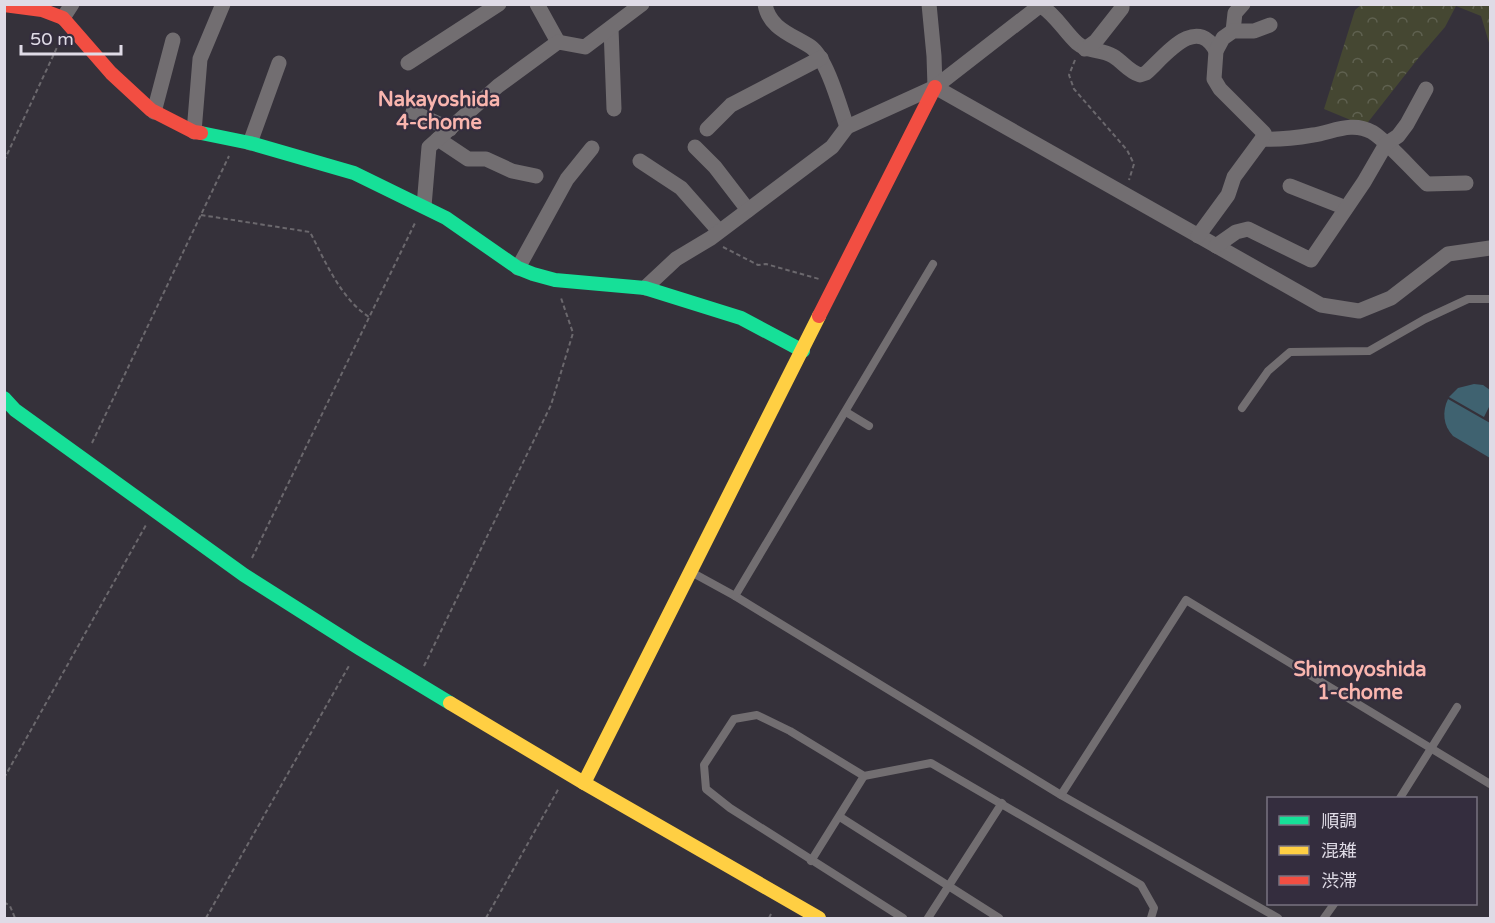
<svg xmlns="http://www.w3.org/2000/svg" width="1495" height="923" viewBox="0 0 1495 923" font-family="'Varela Round','Noto Sans JP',sans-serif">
  <defs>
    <pattern id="forest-crowns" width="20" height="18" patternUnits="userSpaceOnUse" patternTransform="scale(1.5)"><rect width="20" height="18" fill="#454732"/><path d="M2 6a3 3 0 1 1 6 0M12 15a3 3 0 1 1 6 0" fill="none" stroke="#5f6150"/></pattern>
  </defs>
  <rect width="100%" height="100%" fill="#35313a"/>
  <path fill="url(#forest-crowns)" d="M1361,5h129v41l-9,-30 -25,-10 -11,21 -25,29 -55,70 -41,-17 31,-99z"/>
  <g fill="#3f6270">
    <path d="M1474,384l9,1 7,5v15l-6,12 -35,-20 9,-9z"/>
    <path d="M1448,399l42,24v35l-37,-22c-10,-11 -11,-24 -5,-37z"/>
  </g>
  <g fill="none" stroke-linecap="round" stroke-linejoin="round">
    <g stroke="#6b686d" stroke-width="2" stroke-dasharray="4.5 3" stroke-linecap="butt">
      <path d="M1075,60l-6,15 5,14 53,61 7,14 -5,16"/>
      <path d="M4,161l56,-120"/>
      <path d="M201,215l109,17c15,29 31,67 59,85"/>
      <path d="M723,247l35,18 8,-1 53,15"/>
      <path d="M92,443l137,-287"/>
      <path d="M252,558l164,-337"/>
      <path d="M424,666l127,-261 22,-72 -12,-35"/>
      <path d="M4,778l142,-253"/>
      <path d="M4,902l6,4 5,12"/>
      <path d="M206,918l144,-254"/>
      <path d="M486,918l73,-130"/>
      <path d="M769,918l3,-6"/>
    </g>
    <g stroke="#726e71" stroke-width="8">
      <path d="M1242,408l26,-37 22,-19 79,-1 56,-32 43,-20h22"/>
      <path d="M846,412l23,14"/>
      <path d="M693,573l42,23 326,199 217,123"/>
      <path d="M735,596l198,-332"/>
      <path d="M1061,795l125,-195 304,184"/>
      <path d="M1400,798l57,-91"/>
      <path d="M840,817l159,101"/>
      <path d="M811,861l53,-85"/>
      <path d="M903,918l-173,-110 -24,-19 -2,-24 30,-46 23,-4 33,16 74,45 67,-13 210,122 13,23 -3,10"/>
      <path d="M928,918l74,-115"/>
      <path d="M1324,918l10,-14"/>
    </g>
    <g stroke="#726e71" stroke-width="15">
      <path d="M537,4l21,38"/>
      <path d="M765,4c4,25 28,31 46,43 16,12 29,60 36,80"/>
      <path d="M929,4l5,52 1,31"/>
      <path d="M1041,6c15,9 23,25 36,37 10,9 24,6 36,13 10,6 15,15 27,19l6,-2c19,-17 50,-59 70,-22"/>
      <path d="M63,18l9,-14"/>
      <path d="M611,28l3,81"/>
      <path d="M1233,31l2,-18 8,-9"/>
      <path d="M1085,49l11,-8 26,-33v-4"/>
      <path d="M408,63l91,-59"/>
      <path d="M935,87l386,218 38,6 32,-13 57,-44 42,-6"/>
      <path d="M154,112l19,-72"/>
      <path d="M413,112l37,17"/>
      <path d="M707,129l24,-24 90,-47"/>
      <path d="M194,132l6,-73 23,-55"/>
      <path d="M438,139l30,20h18l26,12 24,5"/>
      <path d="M1262,139c17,1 34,-1 51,-4 20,-3 39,-14 59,-3 15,9 41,39 55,52l39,-1"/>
      <path d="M250,143l29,-80"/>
      <path d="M695,147l20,20 33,43"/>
      <path d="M640,161l41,27 38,43"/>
      <path d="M1290,186l56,22"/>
      <path d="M424,206l5,-59 69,-61 60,-44 27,5 57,-43"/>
      <path d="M1198,236l30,-41 6,-18 28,-38 2,-6 -44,-44 -6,-10 2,-28 7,-13 10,-7h21l16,-6"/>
      <path d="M1216,246l20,-14 12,-3 63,31 53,-78 22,-38 12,-8 9,-12 19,-35"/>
      <path d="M518,268l49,-89 25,-31"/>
      <path d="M645,288l31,-29 35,-21 121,-91 15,-20 88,-40 107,-83"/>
    </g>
    <g stroke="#16e098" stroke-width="14">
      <path d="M201,133l49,10 104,30 92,45 72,50 15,6 22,6 90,8 96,30 62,33"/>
      <path d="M4,398l11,12 229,165 115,73 91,55"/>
    </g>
    <g stroke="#ffcf43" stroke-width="14">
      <path d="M450,703l134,80 235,135"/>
      <path d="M584,783l235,-467"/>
    </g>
    <g stroke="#f24e42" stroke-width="14">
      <path d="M4,5l38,5 21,8 48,55 40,37 43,22 7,1"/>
      <path d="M819,316l116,-229"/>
    </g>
  </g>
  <g text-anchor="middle" stroke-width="4.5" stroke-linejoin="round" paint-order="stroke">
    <g font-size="20" font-weight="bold" fill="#f9b5ae" stroke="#342d3e">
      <text x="439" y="106">Nakayoshida<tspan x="439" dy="23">4-chome</tspan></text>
      <text x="1360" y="676">Shimoyoshida<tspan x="1360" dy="23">1-chome</tspan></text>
    </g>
  </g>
  <rect width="1495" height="923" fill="none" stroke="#dfdbe6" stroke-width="12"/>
  <rect x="1267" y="797" width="210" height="108" fill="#342d3e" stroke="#787381" stroke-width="1.5"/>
  <rect x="1279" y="816" width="30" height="9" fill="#16e098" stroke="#787381" stroke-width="1.5"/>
  <text x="1321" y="827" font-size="18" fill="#dfdbe6">順調</text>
  <rect x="1279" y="846" width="30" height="9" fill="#ffcf43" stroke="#787381" stroke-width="1.5"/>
  <text x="1321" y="857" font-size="18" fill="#dfdbe6">混雑</text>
  <rect x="1279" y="876" width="30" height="9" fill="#f24e42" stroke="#787381" stroke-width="1.5"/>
  <text x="1321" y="887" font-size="18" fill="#dfdbe6">渋滞</text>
  <path d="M21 45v9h100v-9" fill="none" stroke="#dfdbe6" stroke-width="3"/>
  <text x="30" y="45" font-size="18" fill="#dfdbe6" stroke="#342d3e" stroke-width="4.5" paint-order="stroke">50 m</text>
</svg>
